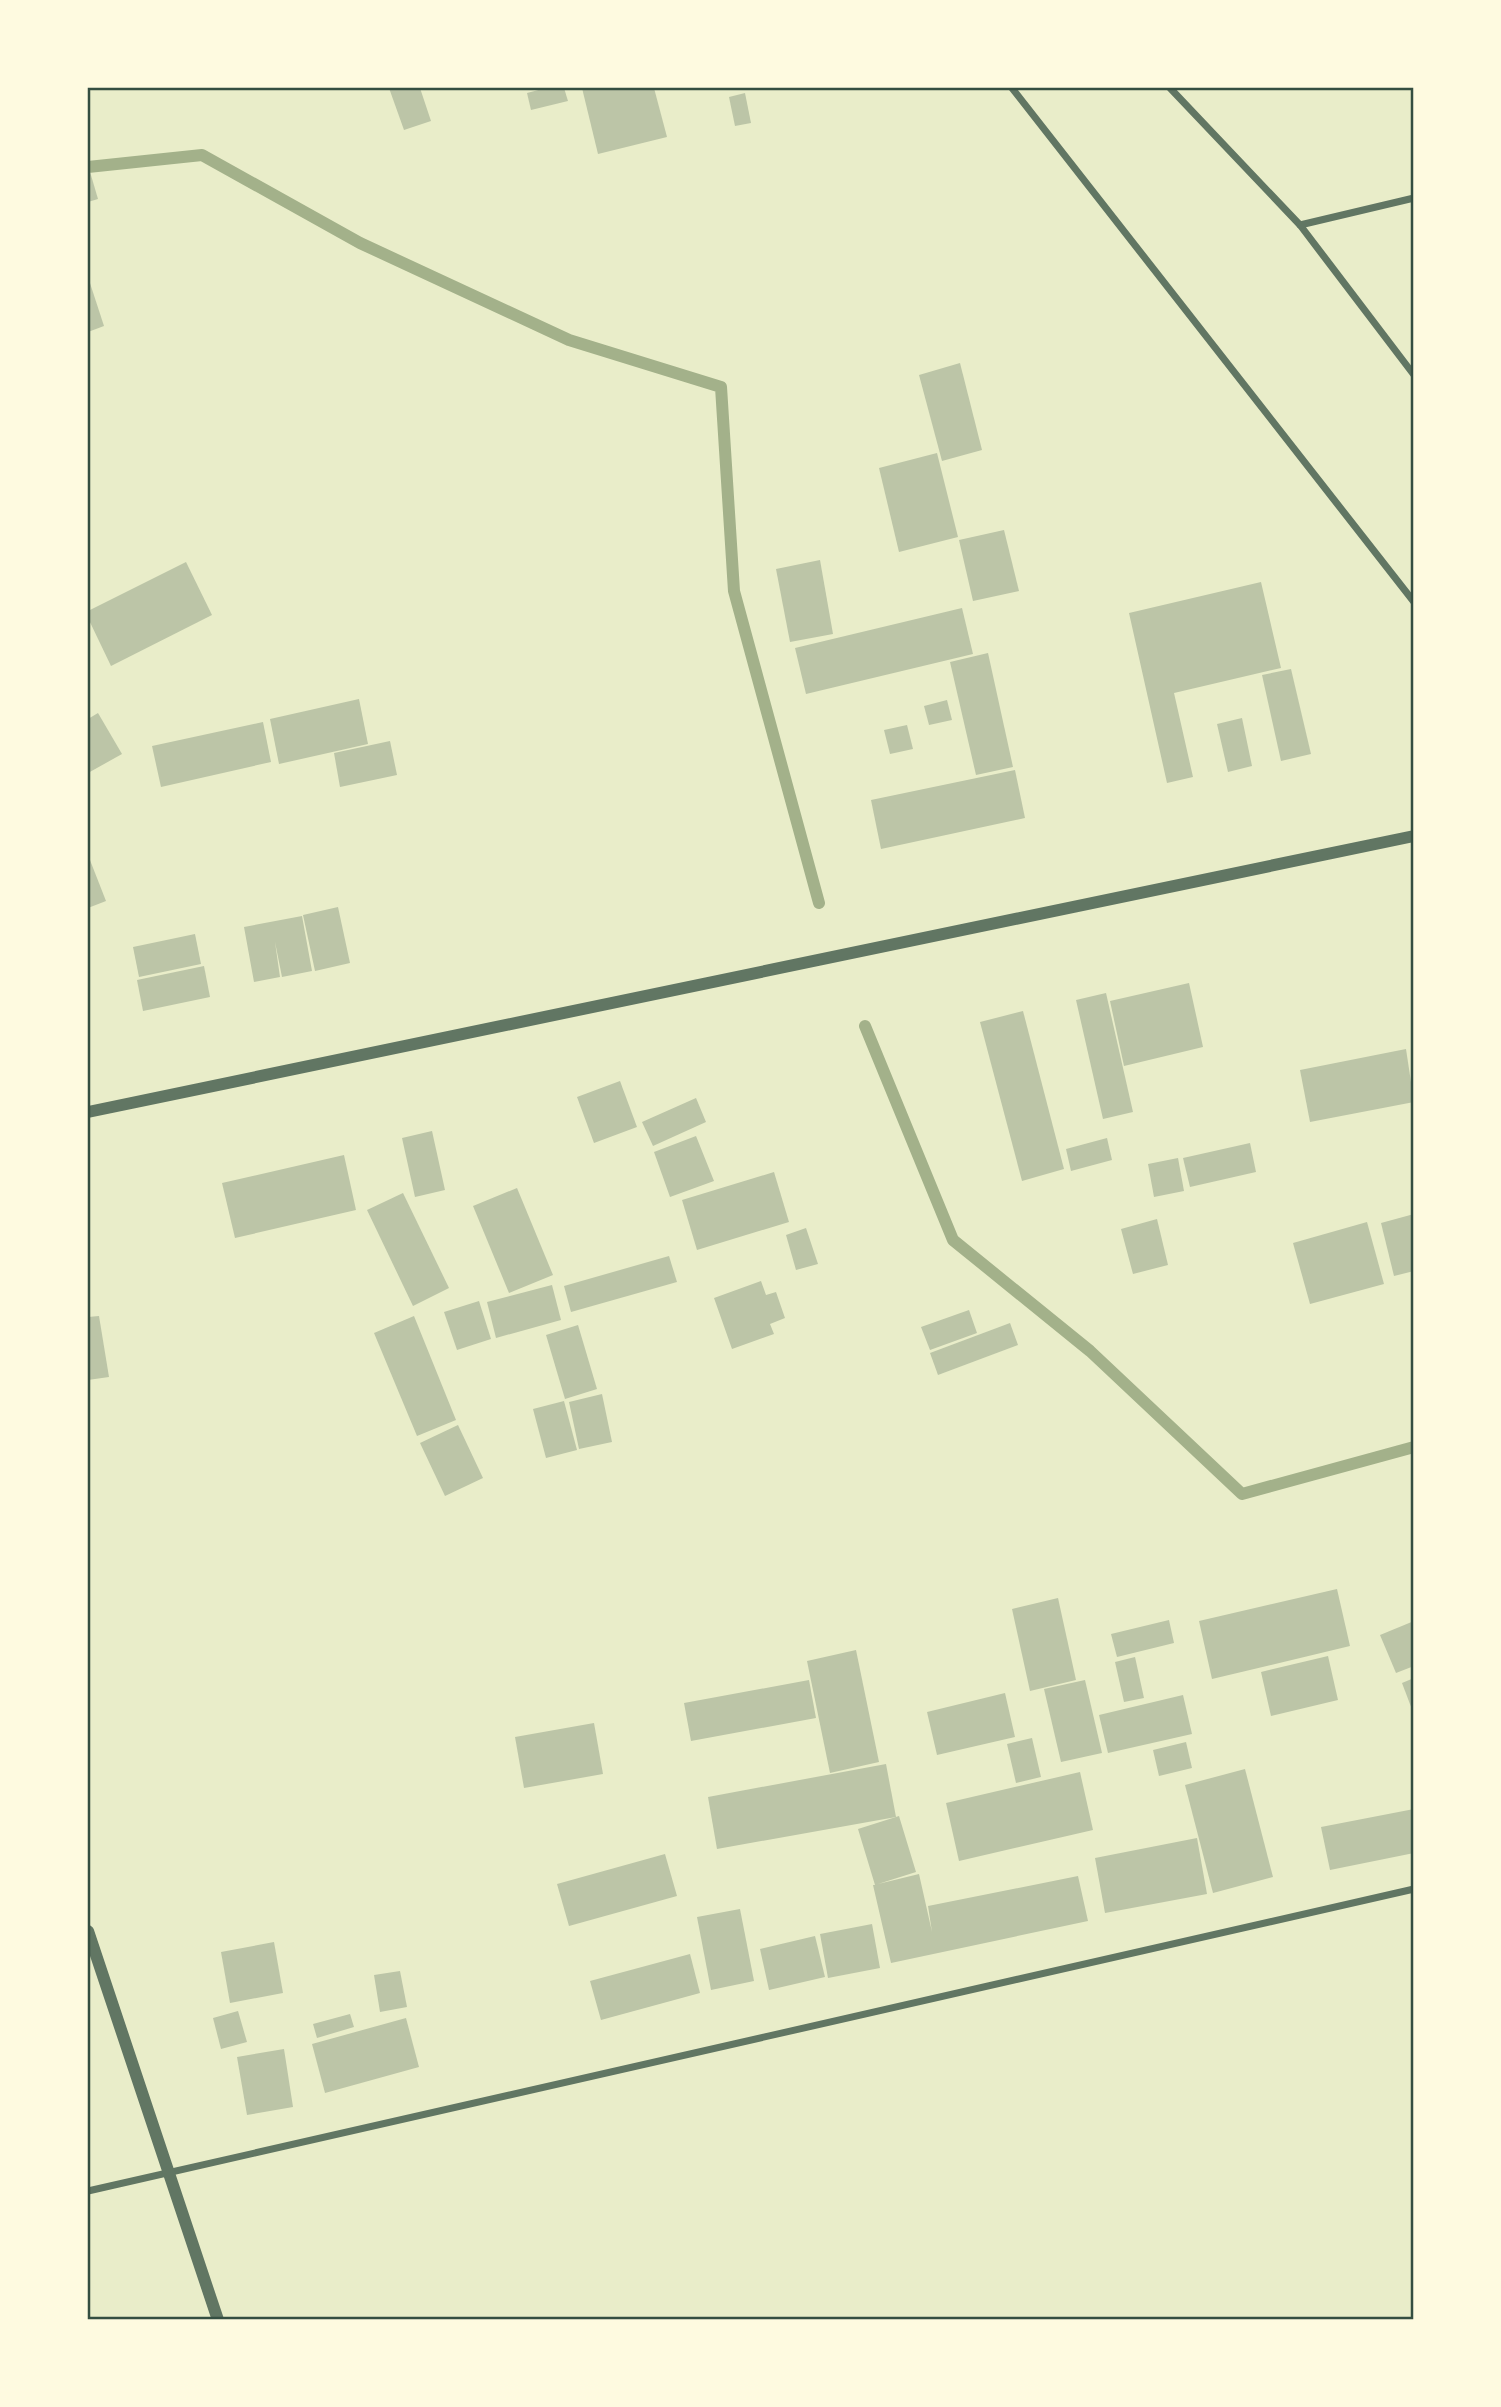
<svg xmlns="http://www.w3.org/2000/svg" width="1501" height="2407" viewBox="0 0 1501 2407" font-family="Manrope,sans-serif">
  <rect width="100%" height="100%" fill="#e9edc9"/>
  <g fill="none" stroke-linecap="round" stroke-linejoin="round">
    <g stroke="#a3b18a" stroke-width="12">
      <path d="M88,167l114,-12 158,88 209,97 152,47 13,204 85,312"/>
      <path d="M865,1026l88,214 137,111 152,143 172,-47"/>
    </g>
  </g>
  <g fill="#bcc5a7">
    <path d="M389,88h31l11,33 -27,9z"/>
    <path d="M546,88h18l4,13 -37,9 -4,-17z"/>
    <path d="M582,88h72l13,49 -69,17z"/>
    <path d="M745,93l6,30 -16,3 -6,-29z"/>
    <path d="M88,165l10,34 -10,3z"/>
    <path d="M88,277l16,49 -16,6z"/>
    <path d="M960,363l22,87 -40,11 -23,-86z"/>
    <path d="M937,453l21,84 -59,15 -20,-84z"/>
    <path d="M1004,530l15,61 -46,10 -14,-61z"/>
    <path d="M820,560l13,74 -43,8 -14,-73z"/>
    <path d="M186,562l26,53 -101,51 -23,-48v-7z"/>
    <path d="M1261,582l20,86 -107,25 19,84 -26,6 -38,-170z"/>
    <path d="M962,608l11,46 -167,40 -11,-46z"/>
    <path d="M988,653l25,114 -37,8 -26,-113z"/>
    <path d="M1291,669l20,85 -30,7 -19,-86z"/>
    <path d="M359,699l9,45 -89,20 -9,-45z"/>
    <path d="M947,700l5,20 -23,5 -5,-19z"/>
    <path d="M98,713l24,41 -34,19v-54z"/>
    <path d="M1242,718l10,48 -24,6 -11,-48z"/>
    <path d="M263,722l8,40 -110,25 -9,-41z"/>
    <path d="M907,725l6,24 -23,5 -6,-24z"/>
    <path d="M390,741l7,34 -57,12 -6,-34z"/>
    <path d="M1015,770l10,48 -144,31 -10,-49z"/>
    <path d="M88,855l18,46 -18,7z"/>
    <path d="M338,907l12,56 -35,8 -12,-56z"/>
    <path d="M302,916l10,55 -30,6 -7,-35 5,35 -26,5 -10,-55z"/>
    <path d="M195,934l6,30 -62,13 -6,-30z"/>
    <path d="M204,966l6,31 -67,14 -6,-31z"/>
    <path d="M1189,983l14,64 -79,19 -14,-65z"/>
    <path d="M1106,993l27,119 -30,7 -27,-119z"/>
    <path d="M1023,1011l41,158 -42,12 -42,-159z"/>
    <path d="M1406,1049l8,53 -104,20 -10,-52z"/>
    <path d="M620,1081l17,46 -43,16 -17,-46z"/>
    <path d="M696,1098l10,24 -53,24 -11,-24z"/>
    <path d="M432,1131l13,59 -30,7 -13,-59z"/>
    <path d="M696,1136l18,45 -44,16 -16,-45z"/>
    <path d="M1107,1138l5,22 -41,11 -5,-22z"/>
    <path d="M1250,1143l6,29 -66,15 -7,-29z"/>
    <path d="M344,1155l12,55 -121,28 -13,-55z"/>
    <path d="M1178,1158l6,33 -30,6 -6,-33z"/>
    <path d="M774,1172l15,50 -92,28 -15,-50z"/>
    <path d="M517,1188l36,87 -44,18 -36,-87z"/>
    <path d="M403,1193l46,95 -36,18 -46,-96z"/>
    <path d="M1414,1214v57l-20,5 -13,-53z"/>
    <path d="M1157,1219l11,46 -35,9 -12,-45z"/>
    <path d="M1367,1222l17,62 -74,20 -17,-61z"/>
    <path d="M806,1228l12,36 -22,6 -10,-35z"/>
    <path d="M669,1256l8,26 -106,30 -7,-26z"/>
    <path d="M761,1281l5,14 10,-3 9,26 -15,6 4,10 -42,15 -18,-51z"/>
    <path d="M552,1285l9,35 -65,18 -9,-36z"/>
    <path d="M479,1301l12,38 -34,11 -13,-38z"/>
    <path d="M969,1310l8,23 -47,17 -9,-23z"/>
    <path d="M99,1316l10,61 -21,3v-63z"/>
    <path d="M414,1316l42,104 -39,16 -43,-103z"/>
    <path d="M1010,1323l8,22 -80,30 -8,-22z"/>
    <path d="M578,1325l19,64 -32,10 -19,-64z"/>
    <path d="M602,1394l10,48 -33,7 -10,-47z"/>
    <path d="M564,1401l13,49 -31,8 -13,-49z"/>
    <path d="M458,1425l25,53 -38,18 -25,-53z"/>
    <path d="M1337,1589l13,57 -138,33 -13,-58z"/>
    <path d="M1058,1598l18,82 -46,11 -18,-82z"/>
    <path d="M1169,1620l5,23 -57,14 -6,-23z"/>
    <path d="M1414,1621v45l-18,7 -16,-38z"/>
    <path d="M856,1650l23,112 -49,11 -23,-112z"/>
    <path d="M1328,1656l10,44 -67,16 -10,-44z"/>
    <path d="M1135,1657l9,41 -20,4 -9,-40z"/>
    <path d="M1414,1678v34h-1l-11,-29z"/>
    <path d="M809,1680l7,38 -125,23 -7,-38z"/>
    <path d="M1085,1680l17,73 -41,9 -17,-73z"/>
    <path d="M1005,1693l10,44 -78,18 -10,-43z"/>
    <path d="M1183,1695l9,39 -84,19 -9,-38z"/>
    <path d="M594,1723l9,51 -79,14 -9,-51z"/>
    <path d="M1032,1738l9,39 -25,6 -9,-39z"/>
    <path d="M1186,1742l6,26 -33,8 -6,-26z"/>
    <path d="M886,1764l10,53 -179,32 -9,-52z"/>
    <path d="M1245,1769l28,108 -60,16 -28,-108z"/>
    <path d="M1080,1772l13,58 -134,31 -13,-58z"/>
    <path d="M1414,1809v44l-84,17 -9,-43z"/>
    <path d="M899,1816l17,56 -38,12 41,-10 13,58 -4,-26 150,-30 10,45 -197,42 -18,-78h2l-17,-56z"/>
    <path d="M1197,1838l10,56 -102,19 -10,-55z"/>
    <path d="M665,1854l12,42 -108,30 -12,-42z"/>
    <path d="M740,1909l14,72 -43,9 -14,-73z"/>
    <path d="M872,1924l8,44 -52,10 -8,-44z"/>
    <path d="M815,1936l10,41 -56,13 -9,-41z"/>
    <path d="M274,1942l9,51 -53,10 -9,-51z"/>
    <path d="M690,1954l10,39 -99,27 -11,-39z"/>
    <path d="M400,1971l7,36 -27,5 -6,-37z"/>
    <path d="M238,2011l9,31 -26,7 -8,-31z"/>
    <path d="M350,2014l4,13 -37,11 -4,-14z"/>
    <path d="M406,2018l13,49 -94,26 -13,-49z"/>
    <path d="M284,2049l9,58 -46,8 -10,-58z"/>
  </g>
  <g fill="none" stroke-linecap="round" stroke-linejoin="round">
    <g stroke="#617663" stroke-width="7">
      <path d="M1012,88l402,514"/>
      <path d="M1170,88l130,137 114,150"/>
      <path d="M1300,225l114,-27"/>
      <path d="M88,2191l1326,-302"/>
    </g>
    <g stroke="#617663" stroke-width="12">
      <path d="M88,1112l1326,-276"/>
      <path d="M88,1931l130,389"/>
    </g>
  </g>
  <rect width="1501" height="2407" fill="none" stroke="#fefae0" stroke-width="178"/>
  <rect x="89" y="89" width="1323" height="2229" fill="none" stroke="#344e41" stroke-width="2.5"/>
</svg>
